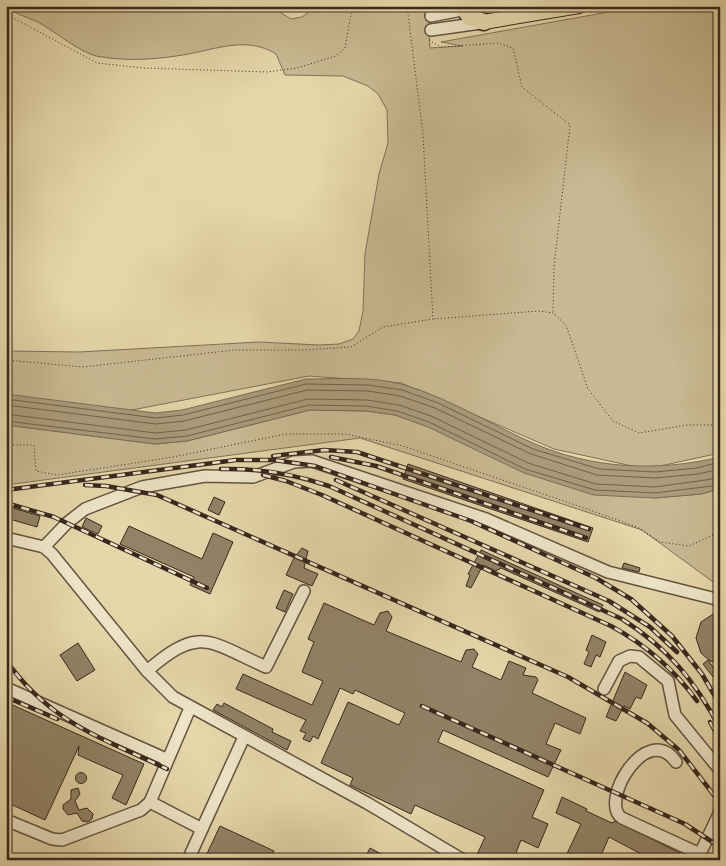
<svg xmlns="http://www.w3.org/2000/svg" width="726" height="866" viewBox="0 0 726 866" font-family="'Libre Bodoni',serif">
  <rect width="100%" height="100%" fill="#e5d7aa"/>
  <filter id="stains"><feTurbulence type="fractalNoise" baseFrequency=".004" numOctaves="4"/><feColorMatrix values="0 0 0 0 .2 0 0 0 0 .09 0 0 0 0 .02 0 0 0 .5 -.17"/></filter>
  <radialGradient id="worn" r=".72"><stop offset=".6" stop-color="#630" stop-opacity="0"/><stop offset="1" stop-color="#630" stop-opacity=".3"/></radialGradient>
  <g fill="#c8b992" stroke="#807058">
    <path d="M6,6h264l21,13 11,-2 15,-11h111l2,42 33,-2 -22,-4 201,-36h78v447l-74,16 -92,-20 -153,-66 -92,-7 -193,37 -110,-10v-52l73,1 180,-10 60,3 20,-1 14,-5 6,-8 4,-20 2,-57 14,-80 9,-31 -1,-33 -9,-16 -10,-8 -25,-10 -58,-1 -9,-21c-31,-20 -66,-2 -100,2 -26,4 -54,5 -80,0 -16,-4 -38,-22 -53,-31 -11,-7 -28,-10 -37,-19z"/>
    <path d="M310,410l56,1 29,4 260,83 46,-4 19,-5v98l-78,-57 -282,-92 -354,47v-60l149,19 32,-3z"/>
  </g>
  <path fill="#aa9b7a" stroke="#7c6d55" d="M306,379c32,0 67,-3 99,6 45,14 85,39 128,58 59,26 125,29 187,14v32l-19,5 -46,4 -61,-3 -70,-22 -96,-46 -33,-12 -29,-4 -56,-1 -123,31 -32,3 -149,-19v-31l149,19 27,-3z"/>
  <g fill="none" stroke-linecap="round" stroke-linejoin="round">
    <g stroke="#71614c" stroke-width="1">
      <path d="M6,399l150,19 27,-3 123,-31 62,1 34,5 36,13 95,46 66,20 56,3 42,-4 23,-6"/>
      <path d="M6,405l150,19 28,-3 123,-31 61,1 32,5 35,12 96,46 66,21 58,3 43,-4 22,-5"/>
      <path d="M6,414l149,19 31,-3 122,-31 59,1 32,5 32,11 97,47 68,21 59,3 65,-9"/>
      <path d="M6,421l149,18 32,-3 122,-31 57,1 31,5 32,11 96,47 70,21 60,3 65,-8"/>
    </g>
  </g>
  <g fill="#928367" stroke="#38271e">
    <path d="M408,464l185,64 -5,14 -185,-63z"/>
    <path d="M214,497l11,5 -6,13 -11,-5z"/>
    <path d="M6,506l34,10 -3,11 -31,-9z"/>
    <path d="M86,518l16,8 -4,8 -16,-7z"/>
    <path d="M129,526l73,33 11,-26 20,9 -23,52 -20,-9 4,-8 -74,-33z"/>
    <path d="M302,548l6,3 -4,17 14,6 -6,12 -26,-11 8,-17z"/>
    <path d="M481,550l122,55 -4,7 -98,-44 -5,3 -13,-6 -12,23 -5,-2 4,-11 -2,-1z"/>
    <path d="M624,563l16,5 -1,4 -17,-4z"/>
    <path d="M284,590l9,4 -8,18 -9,-4z"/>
    <path d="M324,603l50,22 6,-12 8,-2 4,6 -6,14 75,31 5,-12 8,-1 4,5 -6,13 29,13 8,-19 17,7 -3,7 13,2 2,3 -6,13 54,25 -6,16 -25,-11 -9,21 15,6 -13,27 -105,-47 -5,12 106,48 -12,27 16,7 -10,24 -17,-8 -5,13 16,7h-50l-6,-3 9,-20 -70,-32 -4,9 -61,-29 3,-7 -32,-15 27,-61 51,23 6,-12 -50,-23 -2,4 -13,-6 -22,51 -5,-3 -3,6 -7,-3 3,-6 -6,-2 6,-11 -70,-31 7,-15 69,31 11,-24 -21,-9 12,-30 -6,-3z"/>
    <path d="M715,613h5v50l-10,-2 -9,-8 -5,-15 5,-16z"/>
    <path d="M592,635l14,7 -6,15 -4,-2 -5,12 -7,-3 5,-12 -3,-2z"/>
    <path d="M78,643l17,27 -18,11 -17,-26z"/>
    <path d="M708,660l10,14 -5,3 -10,-13z"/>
    <path d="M625,672l22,13 -6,14 -5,-2 -6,12 -6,-3 -8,15 -10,-4z"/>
    <path d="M6,702l138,62 -18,41 -14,-7 11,-23 -45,-20 1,-9 -34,74 -39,-18v-35l5,-10 -5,-3z"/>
    <path d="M224,703l49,26 -1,3 19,9 -4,9 -74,-40 4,-6 5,3z"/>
    <circle cx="81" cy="778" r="5.5"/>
    <path d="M78,788l2,6 -5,7 4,9 8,-2 6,6 -1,5 -4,3 -6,-1 -5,-8 -9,2 -5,-6v-4l8,-6v-9z"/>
    <path d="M562,797l25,12 -1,2 26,12 3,-2 65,32 -3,7h-17l-12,-6 -1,3 -38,-20 -10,23h-35l17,-36 -25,-11z"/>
    <path d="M220,826l54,25 -4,9h-66z"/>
    <path d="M370,848l22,12h-28z"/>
  </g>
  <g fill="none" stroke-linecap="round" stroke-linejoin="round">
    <defs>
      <g id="minor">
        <path d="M431,7l1,-1"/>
        <path d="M431,16l51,-10"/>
        <path d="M431,30l50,-7"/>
        <path d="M6,538l38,9 8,7 95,117 26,26 194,106 96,57"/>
        <path d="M44,547l23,-24 18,-14 57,-22 63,-11 48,1 41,-15 18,-1 174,58 122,53 112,28"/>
        <path d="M147,671c53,-46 61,-30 119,-4l38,-76"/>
        <path d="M6,688l160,71"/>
        <path d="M604,689l15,-28 11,-5 9,1 29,24 7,34 45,55"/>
        <path d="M676,762c-29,-42 -78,40 -54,56l78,36"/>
        <path d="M150,802l40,-94"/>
        <path d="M6,820l46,19 10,1 79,-30 9,-8 52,27 42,-92"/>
        <path d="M188,860l14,-31"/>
        <path d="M697,860l23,-48"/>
      </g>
      <path id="major" d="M484,22l95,-16"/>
      <path id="highway" d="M462,6l8,11 14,5"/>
    </defs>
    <use href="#minor" stroke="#635341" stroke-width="14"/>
    <use href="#major" stroke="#38271e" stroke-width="16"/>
    <use href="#highway" stroke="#38271e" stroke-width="19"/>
    <g stroke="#38271e" stroke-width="1" stroke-dasharray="1 2.5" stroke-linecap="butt">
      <path d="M6,14l91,49 47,5 123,4 30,-4 39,-12 9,-8 6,-34 8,-8"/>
      <path d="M429,40l12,7 57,-4 15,5 9,39 48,38 -16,142 -1,46"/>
      <path d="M434,319l105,-8 14,2 13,12 22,64 25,32 26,12 48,-8h33"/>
      <path d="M6,360l77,7 152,-17h69l47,-3 32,-20 50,-8 -10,-185 -16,-128"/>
      <path d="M6,445h28l2,26 21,4 116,-18 113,-23h59l58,12 184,63 50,18 23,15 29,4 31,-14"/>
    </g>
    <use href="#minor" stroke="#eee5c8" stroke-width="11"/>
    <use href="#major" stroke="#e5d7aa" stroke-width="14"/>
    <use href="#highway" stroke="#e5d7aa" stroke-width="16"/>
    <defs>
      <g id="rail">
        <path d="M273,456l51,-6 33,2 232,77"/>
        <path d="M331,457l45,9 210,72"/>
        <path d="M221,469c38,-1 72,5 108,17l293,133c47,30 72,61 98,109"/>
        <path d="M263,475l23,6 36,14 289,131c35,19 63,43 86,75"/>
        <path d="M336,480l273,121 41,26 27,25"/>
        <path d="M85,485l21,1 51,9 411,182 79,46 32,27 41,53"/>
        <path d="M6,490l230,-30h38l41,6 156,55 125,57 35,21 41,37 30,38 18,31"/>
        <path d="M6,503l48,14 153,71"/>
        <path d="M6,660c43,62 96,78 161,109"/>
        <path d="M6,697l51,22"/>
        <path d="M422,706l263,118 35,23"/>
        <path d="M710,722l10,18"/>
      </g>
    </defs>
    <use href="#rail" stroke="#38271e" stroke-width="4.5"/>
    <use href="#rail" stroke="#eee5c8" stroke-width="2.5" stroke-dasharray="8" stroke-linecap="butt"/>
  </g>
  <rect width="726" height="866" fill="none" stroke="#e5d7aa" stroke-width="25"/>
  <rect x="8" y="8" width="711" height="851" fill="none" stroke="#38271e" stroke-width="2.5"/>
  <rect x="12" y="12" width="701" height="841" fill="none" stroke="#38271e"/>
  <rect width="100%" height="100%" filter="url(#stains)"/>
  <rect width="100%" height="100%" fill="url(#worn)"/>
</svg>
